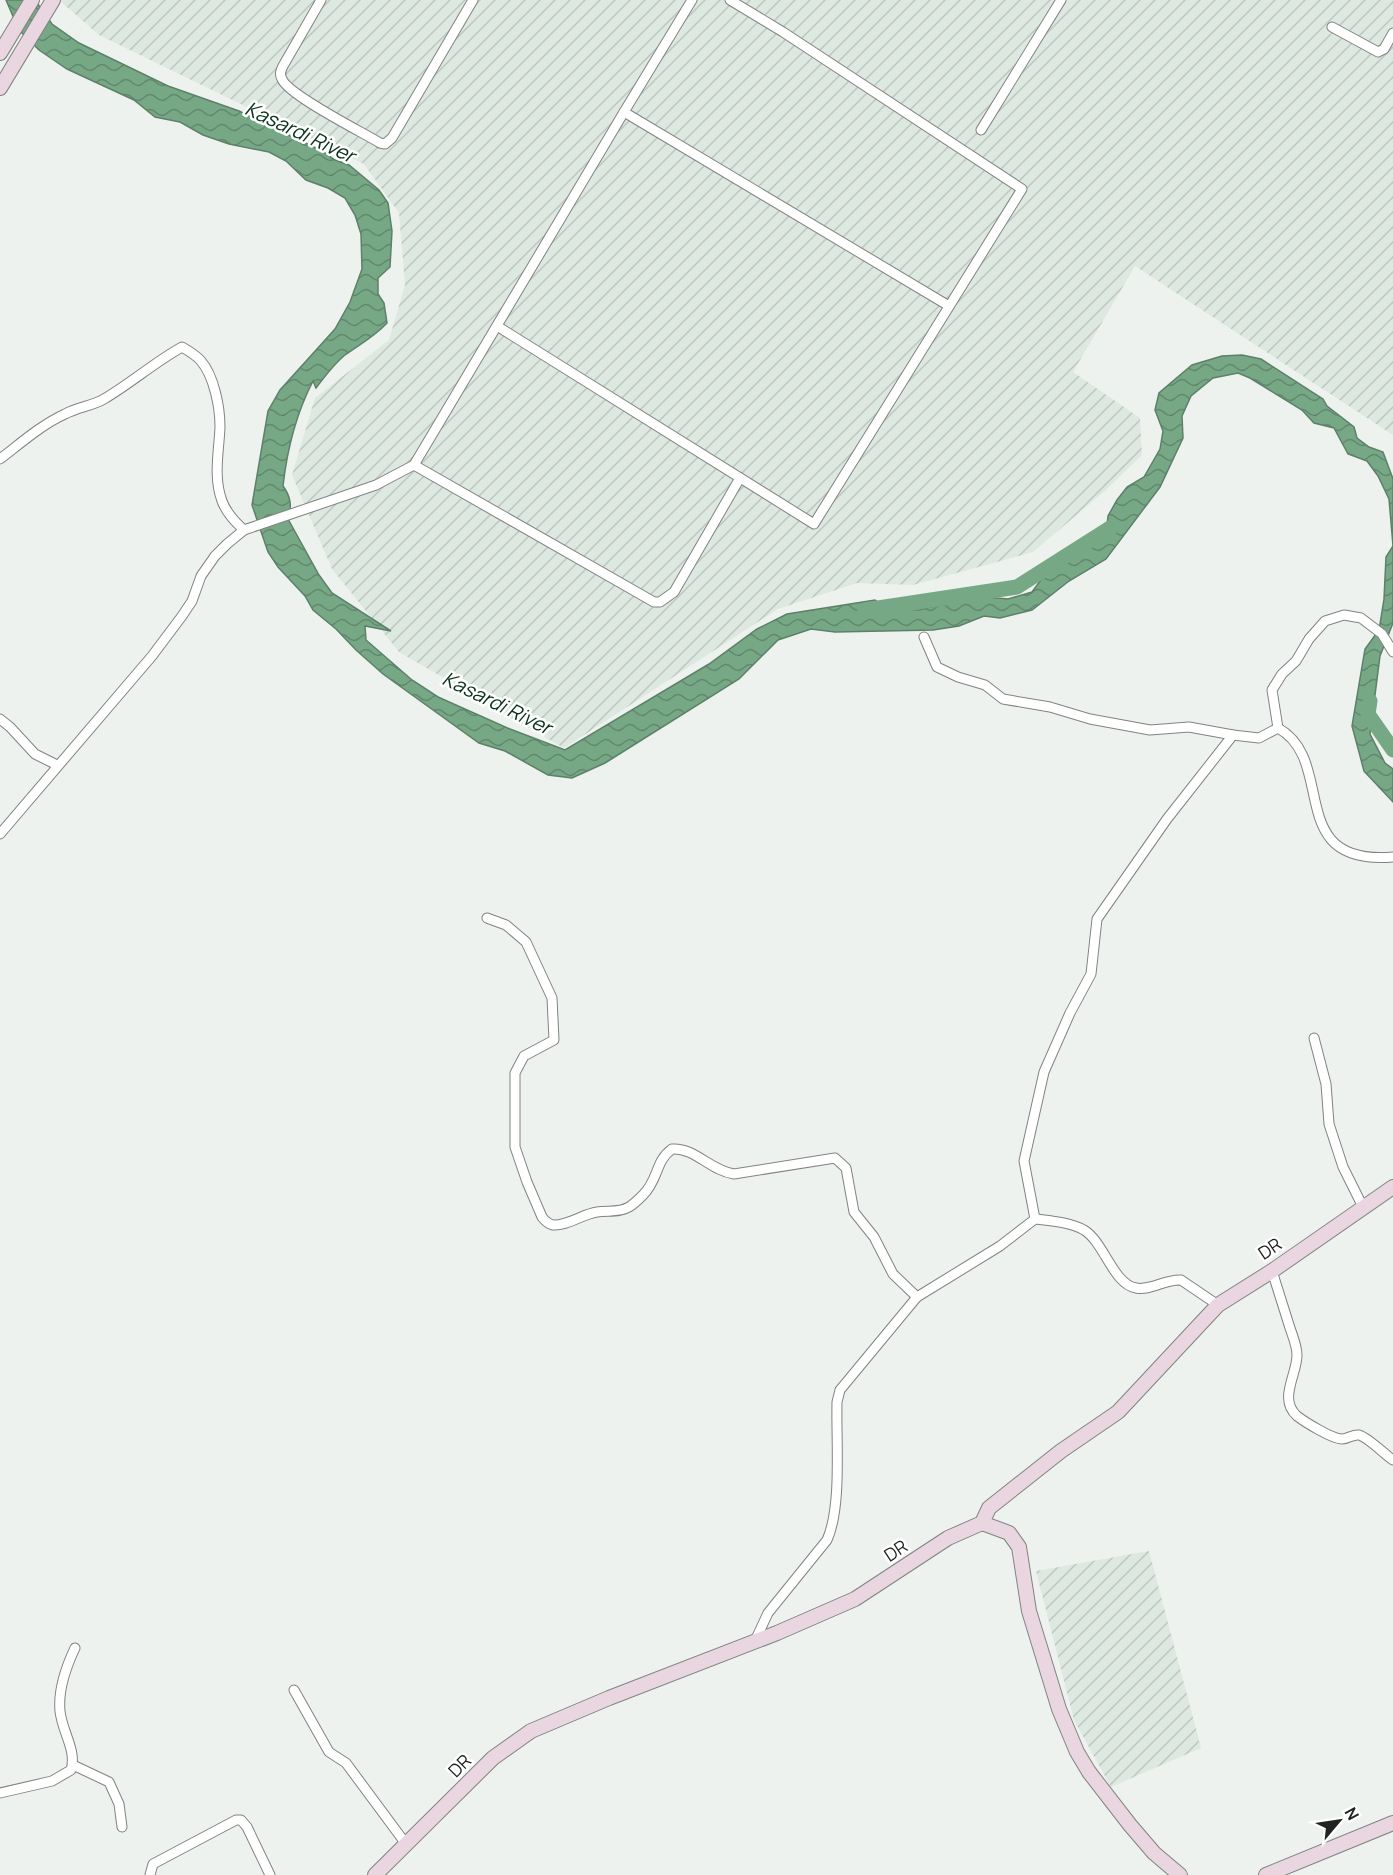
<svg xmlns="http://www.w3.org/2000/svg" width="1393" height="1875" viewBox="0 0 1393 1875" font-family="Manrope,sans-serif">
  <defs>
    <pattern id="industrial-furrows" width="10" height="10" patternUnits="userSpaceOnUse" patternTransform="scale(1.5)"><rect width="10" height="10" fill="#dde8e0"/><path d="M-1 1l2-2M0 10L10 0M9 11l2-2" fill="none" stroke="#bdc7c0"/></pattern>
    <pattern id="water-waves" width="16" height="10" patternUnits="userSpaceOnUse" patternTransform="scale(1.5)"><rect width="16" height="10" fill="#77a886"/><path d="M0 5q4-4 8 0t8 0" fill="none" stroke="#61886d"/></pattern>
  </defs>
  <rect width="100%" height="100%" fill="#edf2ee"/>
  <g fill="url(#industrial-furrows)">
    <path d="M59,0h1334v435l-258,-169 -62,106 67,46 2,37 -36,35 -73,62 -120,33 -56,-2 -79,26 -214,139 -165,-96 -67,-83 -40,-94 23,-77 74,-58 16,-55 -6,-72 -35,-49 -265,-129z"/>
    <path d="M1149,1551l52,197 -90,39 -37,-67 -38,-149z"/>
  </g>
  <g fill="url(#water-waves)" stroke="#5d8068" stroke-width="1.5">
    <path d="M6,0h29l17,24 27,19 89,43 71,25 83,40 13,9 14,5 30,25 9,13 4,28 -2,36 -12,11v16l6,9 3,20c-13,14 -27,21 -42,32 -11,9 -20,21 -29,33l-3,-7c-17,33 -26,69 -30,105 8,11 9,20 5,33l31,56 13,18 59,38 -26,-5 1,14 46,40 26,17 72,32 55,21 144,-86 48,-35 30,-15 88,-14 12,8 32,2 56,-14 33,3 24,-7 20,-27 21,-16 17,-7 17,-16 1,-10 9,-16 10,-13 17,-10 16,-28 3,-18 -8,-21 4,-17 33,-28 30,-9 20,-1 19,4 62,40 4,7 27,21 3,11 12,9 14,5 10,27v67l-4,-47 -11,-23 -11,-15 -19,-7 -14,-26 -20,-5 -12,-13 -52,-32 -12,-5 -25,5 -22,18 -9,20 1,22 -23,49 -54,72 -37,22 -37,29 -32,8 -16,-2 -25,10 -26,4 -98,2 -24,-3 -33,11 -39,39 -134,84 -33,15 -24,-3 -43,-24 -26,-8 -96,-69 -27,-24 -20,-21 -23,-19 -8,-14 -27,-29 -10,-15 -16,-47 16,-94 12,-21 55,-61 15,-27 12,-33 -1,-35 -6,-19 -10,-17 -17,-10 -22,-8 -20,-19 -17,-9 -40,-8 -26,-9 -23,-13 -25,-5 -21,-17 -67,-31 -28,-19 -20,-20z"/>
    <path d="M1393,546v77l-13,33 -10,78 15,29 8,6v33l-29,-31 -12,-45 13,-77 14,-19 5,-31 2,-42z"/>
  </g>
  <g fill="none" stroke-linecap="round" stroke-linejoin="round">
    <g stroke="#77a886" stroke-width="15">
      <path d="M865,610l152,-23 96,-61"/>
      <path d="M1370,701l-2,13 25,36"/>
    </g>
    <defs>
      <g id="street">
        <path d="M321,0l-38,66c-2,4 -4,8 -1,13 6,16 80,53 98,64l5,1 7,-6 81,-138"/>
        <path d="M1332,27l46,25 6,-3 9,-16"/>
        <path d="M624,112l325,194"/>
        <path d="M981,130l80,-130"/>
        <path d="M497,326l317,198 208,-335 -239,-157 -53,-32"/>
        <path d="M0,459c21,-16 41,-34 65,-45 13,-7 27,-8 39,-15 27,-16 51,-37 78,-52 7,4 14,8 19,14 13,15 19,46 19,66 -1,24 -7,50 2,74 4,11 13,21 22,29"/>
        <path d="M414,465l240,137h6l14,-10 66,-114"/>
        <path d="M924,637l13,30 21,10 27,8 18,14 47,8 40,12 60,11 39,-3 44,8 26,3 19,-10c60,33 5,138 115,129"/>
        <path d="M0,719l10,8 25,27 22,11"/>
        <path d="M1278,728l-6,-38 10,-16 14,-13 13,-22 16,-18 19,-6 17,3 21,16 11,18"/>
        <path d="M0,834l152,-178 30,-40 10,-15 9,-25 14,-20 12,-12 17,-14 132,-45 38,-20 210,-353 68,-112"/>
        <path d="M487,918l19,7 20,17 26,56 2,42 -30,16 -9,17v74l12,35 15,35c3,4 6,7 11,8 14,1 30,-11 44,-13 11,-2 22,1 32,-5 5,-3 10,-8 14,-12 16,-16 12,-34 29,-46 22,-2 39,22 62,25l101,-16 11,10 8,44 20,25 19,37 24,23"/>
        <path d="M1314,1038l12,46 3,40 14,43 20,40"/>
        <path d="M1035,1219l-11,-58 20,-89 26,-59 21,-39 6,-55 70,-100 66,-84"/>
        <path d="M1272,1271c6,19 12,38 18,57 3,9 7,18 7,27 0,20 -19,44 0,61 8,6 35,23 45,23 6,0 11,-5 17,-4 10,3 25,19 34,25"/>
        <path d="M755,1641l13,-28 59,-73c15,-33 9,-99 10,-138l3,-12 77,-93 83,-51 35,-27c16,2 34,3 49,11 20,12 29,54 52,58 15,3 29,-9 45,-8l37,25"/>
        <path d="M294,1690l35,62 17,11 60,81"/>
        <path d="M73,1765l36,17 10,22 3,23"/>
        <path d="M0,1793l52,-12 19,-11c6,-20 -9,-38 -11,-59 -2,-21 6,-44 15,-63"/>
        <path d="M150,1875l3,-11 83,-44h5l6,7 23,48"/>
      </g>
      <g id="secondary">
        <path d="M0,53l32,-53"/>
        <path d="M0,88l53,-88"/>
        <path d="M982,1523l27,10 10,14 10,64 30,98 18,43 12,20 41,53 24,28 26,22"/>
        <path d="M375,1875l118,-117 38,-27 78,-33 168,-65 78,-34 93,-61 34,-15 7,-15 72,-57 57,-39 100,-107 54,-34 121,-84"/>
        <path d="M1266,1875l127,-52"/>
      </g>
    </defs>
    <use href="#street" stroke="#808481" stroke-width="11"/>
    <use href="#secondary" stroke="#808481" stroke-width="16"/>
    <use href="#street" stroke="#fff" stroke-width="9"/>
    <use href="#secondary" stroke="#e9d6e1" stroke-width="14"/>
  </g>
  <g text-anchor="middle" stroke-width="5" stroke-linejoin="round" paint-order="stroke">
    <g font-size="18" fill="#212322" stroke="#fff">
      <text transform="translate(1270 1249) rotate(-34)" y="6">DR</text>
      <text transform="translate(896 1551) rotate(-33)" y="6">DR</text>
      <text transform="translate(460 1766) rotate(-45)" y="6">DR</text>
    </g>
    <g font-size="20" font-style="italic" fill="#0a321b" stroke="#fff">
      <text transform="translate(300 132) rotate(25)" y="7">Kasardi River</text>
      <text transform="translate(497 703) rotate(26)" y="7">Kasardi River</text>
    </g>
  </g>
  <g transform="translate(1339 1821) rotate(61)" stroke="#ffffff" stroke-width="4.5" paint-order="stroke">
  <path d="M0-4.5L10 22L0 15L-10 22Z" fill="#212322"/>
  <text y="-9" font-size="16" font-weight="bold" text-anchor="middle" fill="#212322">N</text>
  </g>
</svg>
